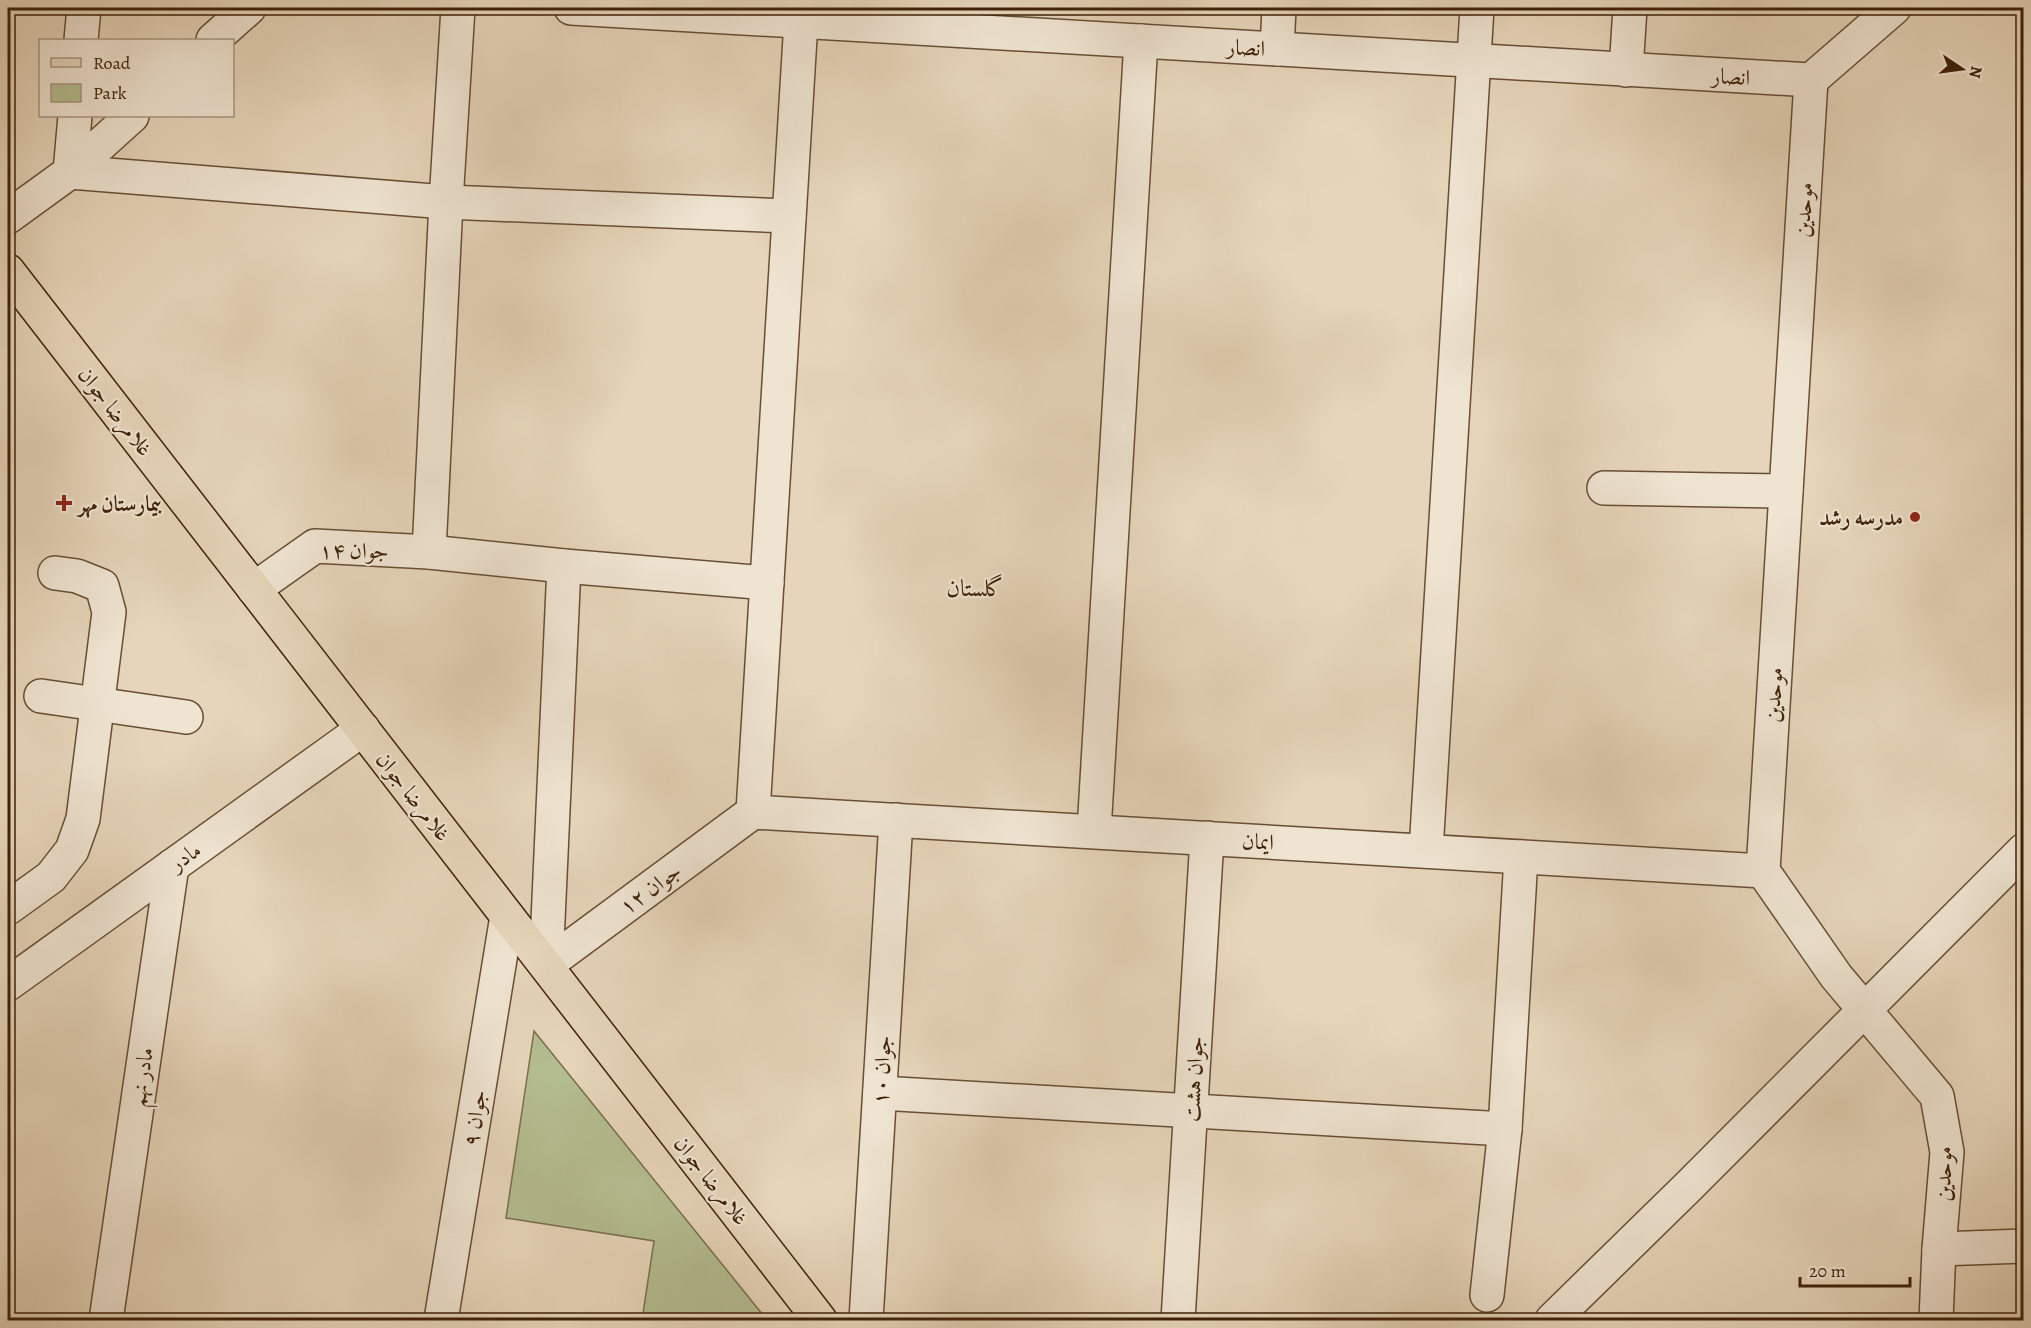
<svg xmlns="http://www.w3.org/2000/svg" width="2031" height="1328" viewBox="0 0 2031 1328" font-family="Alegreya,Amiri,serif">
  <rect width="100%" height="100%" fill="#e6d5ba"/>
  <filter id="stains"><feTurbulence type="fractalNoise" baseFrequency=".00333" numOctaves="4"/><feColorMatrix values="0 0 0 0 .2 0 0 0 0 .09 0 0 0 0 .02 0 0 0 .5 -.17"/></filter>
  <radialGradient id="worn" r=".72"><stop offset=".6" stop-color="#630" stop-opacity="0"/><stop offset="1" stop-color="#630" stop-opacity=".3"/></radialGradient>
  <path fill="#b4bd90" stroke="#7a6f4c" stroke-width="1.5" d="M534,1031l233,289h-125l12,-79 -148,-23z"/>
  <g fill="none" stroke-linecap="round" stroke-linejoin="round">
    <defs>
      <g id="minor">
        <path d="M571,8l1240,72 83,-72"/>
        <path d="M81,40l3,-32"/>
        <path d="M213,40l36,-32"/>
        <path d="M1277,49l2,-41"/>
        <path d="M1626,70l4,-62"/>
        <path d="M1811,80l-48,791 73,105 101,120 10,56 -8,97 -3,71"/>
        <path d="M75,116l-5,56 376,30 343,14"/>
        <path d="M8,217l62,-45 62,-56"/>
        <path d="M1604,488l182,3"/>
        <path d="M429,552l17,-350 12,-194"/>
        <path d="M254,589l61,-43 114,6 135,14 203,17"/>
        <path d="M41,696l145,21"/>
        <path d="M753,812l1010,59"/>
        <path d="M753,812l48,-791"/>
        <path d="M1094,831l47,-790"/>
        <path d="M1426,851l51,-843"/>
        <path d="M8,908l43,-31 21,-27 11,-31 26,-207 -7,-26 -25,-10 -22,-3"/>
        <path d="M546,965l18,-399"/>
        <path d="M546,965l207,-153"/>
        <path d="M8,984l355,-255"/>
        <path d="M880,1093l625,36"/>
        <path d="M1939,1249l85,-3"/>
        <path d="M1487,1295l18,-166 16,-272"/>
        <path d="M106,1320l66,-454"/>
        <path d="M441,1320l66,-404"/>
        <path d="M866,1320l30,-500"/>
        <path d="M1178,1320l29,-482"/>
        <path d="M1552,1320l137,-134 335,-336"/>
      </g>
      <path id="major" d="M8,271l812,1049"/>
    </defs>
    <use href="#minor" stroke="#694e34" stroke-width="36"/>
    <use href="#major" stroke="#3f2108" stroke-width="36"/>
    <use href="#minor" stroke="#efe4d2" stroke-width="33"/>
    <use href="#major" stroke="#e6d5ba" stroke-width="33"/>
  </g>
  <g fill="#8f2418" stroke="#efe4d2" stroke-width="2">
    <path d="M61 494h6v6h6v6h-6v6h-6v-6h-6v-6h6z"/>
    <circle cx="1915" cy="517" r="6"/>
  </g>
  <g text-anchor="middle" stroke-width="4.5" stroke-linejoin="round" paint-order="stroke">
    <g font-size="22" fill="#3f2108" stroke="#efe4d2">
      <text transform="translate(1246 47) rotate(3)" y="8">انصار</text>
      <text transform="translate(1731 76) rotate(3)" y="8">انصار</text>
      <text transform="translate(1803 210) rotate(-87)" y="8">موحدین</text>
      <text transform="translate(116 411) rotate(52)" y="8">غلامرضا جوان</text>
      <text x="354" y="558">جوان ۱۴</text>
      <text transform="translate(1773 695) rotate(-87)" y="8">موحدین</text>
      <text transform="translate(414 796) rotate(52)" y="8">غلامرضا جوان</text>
      <text transform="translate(1258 841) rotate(3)" y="8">ایمان</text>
      <text transform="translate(185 856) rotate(-35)" y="8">مادر</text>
      <text transform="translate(650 888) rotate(-36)" y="8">جوان ۱۲</text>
      <text transform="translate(881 1070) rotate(-87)" y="8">جوان ۱۰</text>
      <text transform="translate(141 1077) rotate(-82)" y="8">مادر نهم</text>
      <text transform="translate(1193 1079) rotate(-87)" y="8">جوان هشت</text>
      <text transform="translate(474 1118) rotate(-81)" y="8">جوان ۹</text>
      <text transform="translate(1943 1174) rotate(-89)" y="8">موحدین</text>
      <text transform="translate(712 1180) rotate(52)" y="8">غلامرضا جوان</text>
    </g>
    <g font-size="22" font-weight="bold" fill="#3f2108" stroke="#efe4d2" text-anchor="start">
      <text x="78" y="511">بیمارستان مهر</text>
      <text x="1903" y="525" text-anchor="end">مدرسه رشد</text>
    </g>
    <g font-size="24" fill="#3f2108" stroke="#efe4d2">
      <text x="975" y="596">گلستان</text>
    </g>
  </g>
  <rect width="2031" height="1328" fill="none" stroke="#e6d5ba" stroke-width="30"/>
  <rect x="9" y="9" width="2013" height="1310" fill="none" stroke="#3f2108" stroke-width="3"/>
  <rect x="15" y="15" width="2001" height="1298" fill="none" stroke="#3f2108" stroke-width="1.5"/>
  <rect x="39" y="39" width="195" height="78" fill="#efe4d2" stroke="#a99681" stroke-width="1.5"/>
  <rect x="51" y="58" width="30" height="9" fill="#e6d5ba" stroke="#a99681" stroke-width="1.5"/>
  <text x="93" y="69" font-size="18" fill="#3f2108">Road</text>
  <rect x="51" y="84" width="30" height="18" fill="#b4bd90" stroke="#a99681" stroke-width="1.5"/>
  <text x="93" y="99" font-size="18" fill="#3f2108">Park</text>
  <g transform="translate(1962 69) rotate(103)" stroke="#efe4d2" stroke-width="4.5" paint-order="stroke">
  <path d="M0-4.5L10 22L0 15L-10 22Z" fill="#3f2108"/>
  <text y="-9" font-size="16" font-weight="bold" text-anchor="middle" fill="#3f2108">N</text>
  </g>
  <path d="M1800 1277v9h110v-9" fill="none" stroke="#3f2108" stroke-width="3"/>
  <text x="1809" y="1277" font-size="18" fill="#3f2108" stroke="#efe4d2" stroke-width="4.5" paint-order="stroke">20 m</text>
  <rect width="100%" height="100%" filter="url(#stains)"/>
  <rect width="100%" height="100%" fill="url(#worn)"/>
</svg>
